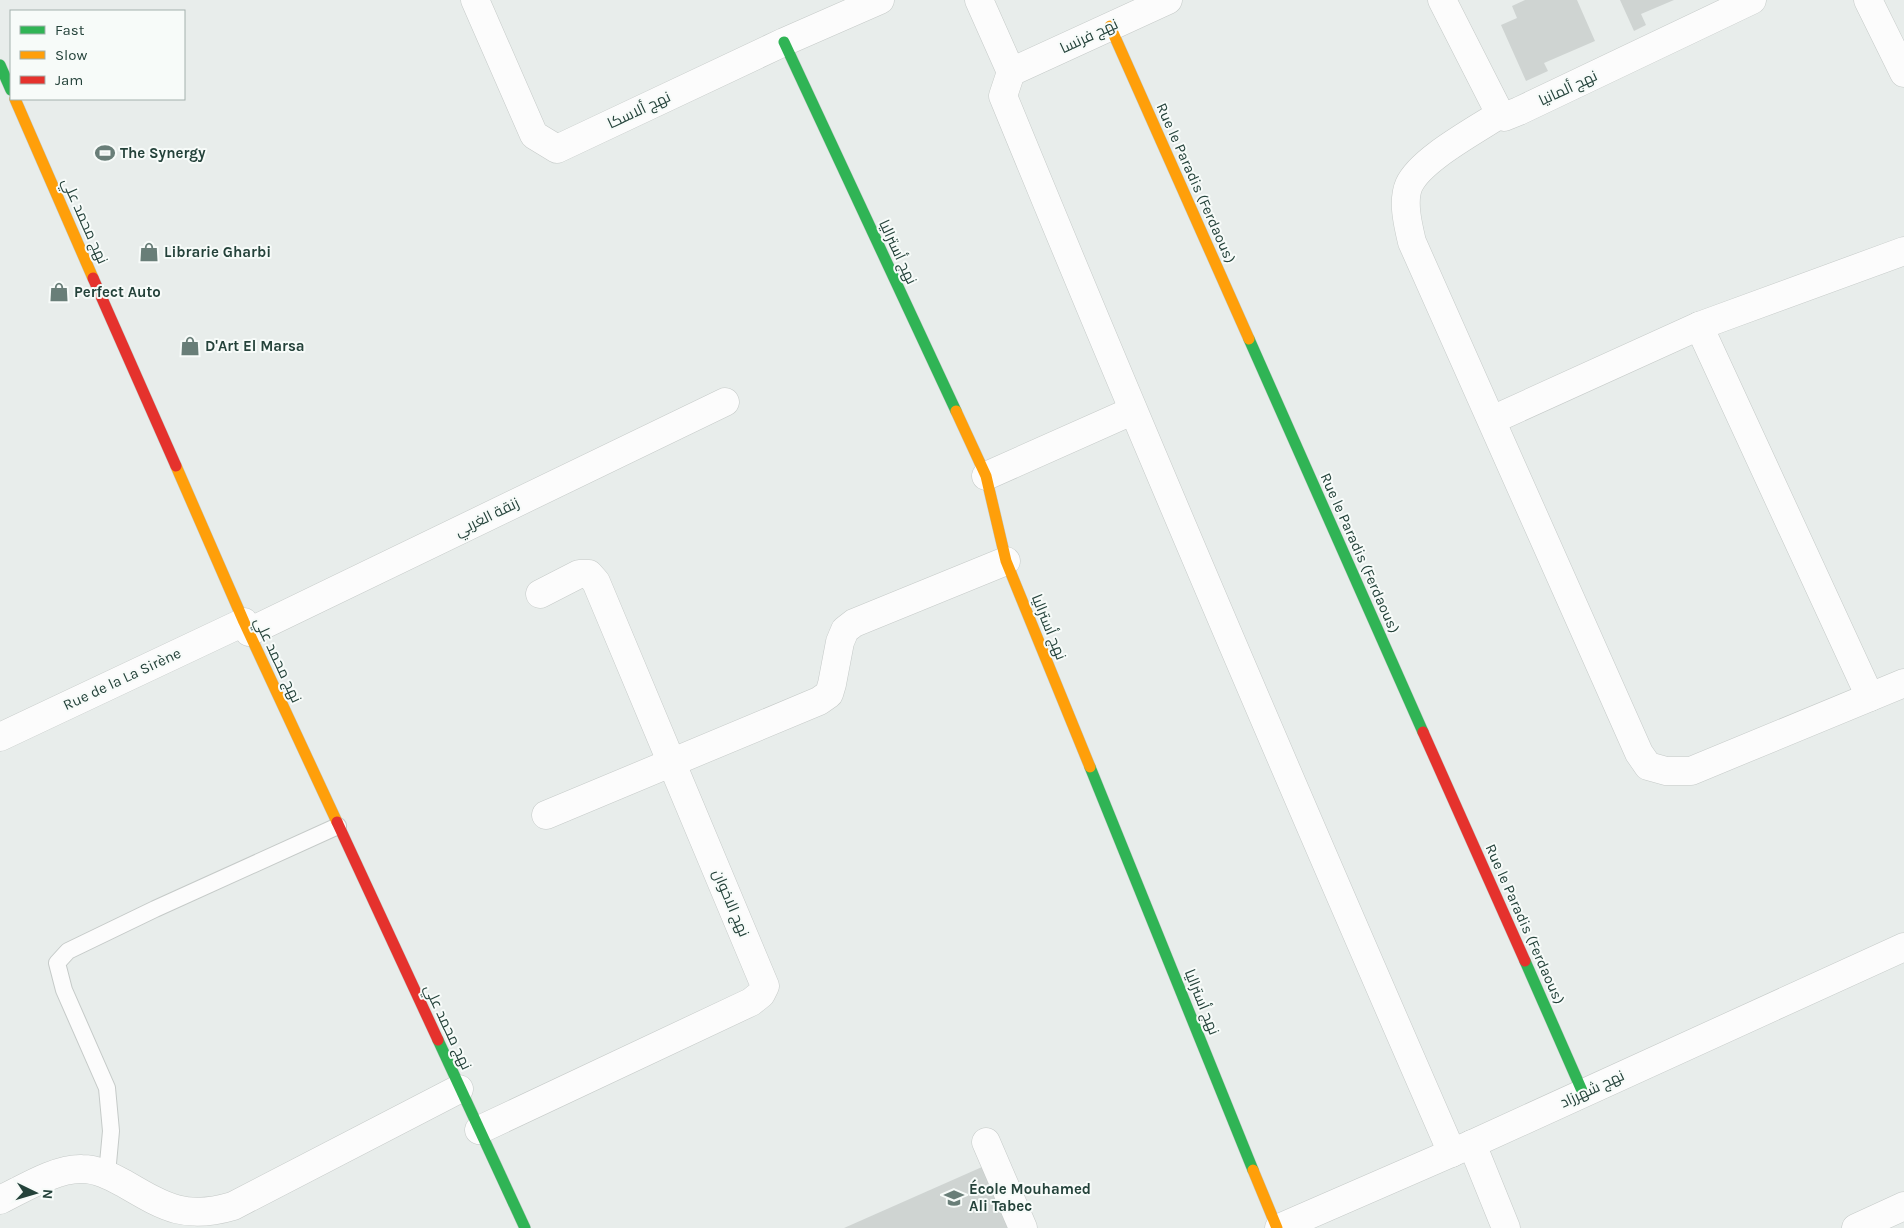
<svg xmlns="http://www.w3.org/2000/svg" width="1904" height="1228" viewBox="0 0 1904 1228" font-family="Karla,Cairo,sans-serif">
  <rect width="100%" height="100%" fill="#e8edeb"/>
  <g fill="#cfd4d2">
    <path d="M1525,0h52l18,41 -51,22 4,8 -22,10 -25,-56 16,-7 -5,-12z"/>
    <path d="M1620,0h54l-33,14 5,11 -12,6z"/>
    <path d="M982,1167l27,61h-165z"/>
  </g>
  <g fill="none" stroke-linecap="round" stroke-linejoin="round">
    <defs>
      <path id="lane" d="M107,1174l4,-43 -4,-43 -43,-98 -7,-27 11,-12 87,-42 183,-83"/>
      <g id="street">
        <path d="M475,0l59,135 23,14 227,-107 96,-42"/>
        <path d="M979,0l32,72 -8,24c145,354 296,706 449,1057"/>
        <path d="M1442,0l58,114"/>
        <path d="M1868,0l36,73"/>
        <path d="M1011,72l157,-72"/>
        <path d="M1500,114c-25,17 -79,45 -91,71 -7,16 -1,40 3,57l227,511 9,13 18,5h25l213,-88"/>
        <path d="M1500,114l4,3 15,-6 233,-111"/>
        <path d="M1699,326l171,371"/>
        <path d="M1492,420l207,-94 205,-75"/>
        <path d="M986,476l146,-65"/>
        <path d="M249,632l476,-230"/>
        <path d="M0,737l244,-115"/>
        <path d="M546,815l273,-114 10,-7 3,-10 8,-42 5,-12 9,-7 152,-62"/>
        <path d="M479,1130l272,-128 10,-8 4,-8 -169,-404 -7,-8h-10l-39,20"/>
        <path d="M986,1142l37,86"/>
        <path d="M1472,1144l34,84"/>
        <path d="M0,1200c23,-11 56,-32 82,-31 16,0 30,8 43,15 41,24 61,36 108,22l226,-117"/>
        <path d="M1279,1228l193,-84 432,-197"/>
        <path d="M1856,1228l48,-22"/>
      </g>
      <g id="fast">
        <path d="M784,42l172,369"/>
        <path d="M0,65l11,25"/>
        <path d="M1249,339l174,393"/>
        <path d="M1090,767l163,403"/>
        <path d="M1525,961l58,132"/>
        <path d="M438,1040l87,188"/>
      </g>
      <g id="slow">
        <path d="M1110,26l139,313"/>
        <path d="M15,99l78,179"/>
        <path d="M956,411l30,65 20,85 84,206"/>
        <path d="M176,466l68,156 93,200"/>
        <path d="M1253,1170l24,58"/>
      </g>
      <g id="jam">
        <path d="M93,278l83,188"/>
        <path d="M1423,732l102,229"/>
        <path d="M337,822l101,218"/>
      </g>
    </defs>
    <use href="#lane" stroke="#c5cac8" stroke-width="18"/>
    <use href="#street" stroke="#c5cac8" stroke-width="29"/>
    <use href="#fast" stroke="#c3cbc8" stroke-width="12"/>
    <use href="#slow" stroke="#c3cbc8" stroke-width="12"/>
    <use href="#jam" stroke="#c3cbc8" stroke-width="12"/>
    <use href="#lane" stroke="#fcfcfc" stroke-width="16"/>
    <use href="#street" stroke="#fcfcfc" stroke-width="28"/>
    <use href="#fast" stroke="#30b455" stroke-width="11"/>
    <use href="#slow" stroke="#ff9f0a" stroke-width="11"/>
    <use href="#jam" stroke="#e5322d" stroke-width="11"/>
  </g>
  <defs>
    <symbol id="stadium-bare" viewBox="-9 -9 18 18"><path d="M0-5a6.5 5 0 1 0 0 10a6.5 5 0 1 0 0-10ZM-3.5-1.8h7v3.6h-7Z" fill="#697e78" stroke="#f7fbf9" stroke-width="2.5" paint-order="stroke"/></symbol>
    <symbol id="shop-bare" viewBox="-9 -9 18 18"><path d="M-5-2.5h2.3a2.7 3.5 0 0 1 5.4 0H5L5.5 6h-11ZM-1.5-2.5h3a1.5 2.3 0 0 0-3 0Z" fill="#697e78" stroke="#f7fbf9" stroke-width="2.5" paint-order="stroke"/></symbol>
    <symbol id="school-bare" viewBox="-9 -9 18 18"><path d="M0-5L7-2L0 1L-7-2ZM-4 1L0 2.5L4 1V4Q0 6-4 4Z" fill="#697e78" stroke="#f7fbf9" stroke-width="2.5" paint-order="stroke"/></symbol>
  </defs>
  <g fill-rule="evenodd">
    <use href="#stadium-bare" x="91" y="139" width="28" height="28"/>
    <use href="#shop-bare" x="135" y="238" width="28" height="28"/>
    <use href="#shop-bare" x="45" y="278" width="28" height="28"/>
    <use href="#shop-bare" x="176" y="332" width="28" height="28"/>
    <use href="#school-bare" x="940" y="1184" width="28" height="28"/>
  </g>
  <g text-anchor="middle" stroke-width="4" stroke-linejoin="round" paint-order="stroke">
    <g font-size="15" fill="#24423a" stroke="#f7fbf9">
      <text transform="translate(1089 36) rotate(-25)" y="5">نهج فرنسا</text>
      <text transform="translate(1568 88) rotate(-25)" y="5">نهج ألمانيا</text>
      <text transform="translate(639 110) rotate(-25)" y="5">نهج ألاسكا</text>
      <text transform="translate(1196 183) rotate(66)" y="5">Rue le Paradis (Ferdaous)</text>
      <text transform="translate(85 221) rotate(66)" y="5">نهج محمد علي</text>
      <text transform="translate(898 252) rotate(65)" y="5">نهج أستراليا</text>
      <text transform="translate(487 517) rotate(-26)" y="5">زنقة الغربي</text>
      <text transform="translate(1360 553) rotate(66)" y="5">Rue le Paradis (Ferdaous)</text>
      <text transform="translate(1049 627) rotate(68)" y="5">نهج أستراليا</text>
      <text transform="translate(278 660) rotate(65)" y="5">نهج محمد علي</text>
      <text transform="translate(122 679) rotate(-25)" y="5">Rue de la La Sirène</text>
      <text transform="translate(731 903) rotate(67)" y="5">نهج الاخوان</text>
      <text transform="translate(1525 924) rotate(66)" y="5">Rue le Paradis (Ferdaous)</text>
      <text transform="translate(1202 1002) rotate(68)" y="5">نهج أستراليا</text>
      <text transform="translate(448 1027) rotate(65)" y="5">نهج محمد علي</text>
      <text transform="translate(1592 1089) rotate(-25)" y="5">نهج شهرزاد</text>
    </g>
    <g font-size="15" font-weight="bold" fill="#24423a" stroke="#f7fbf9" text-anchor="start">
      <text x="120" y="158">The Synergy</text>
      <text x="164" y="257">Librarie Gharbi</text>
      <text x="74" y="297">Perfect Auto</text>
      <text x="205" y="351">D'Art El Marsa</text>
      <text x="969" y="1194">École Mouhamed<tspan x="969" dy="17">Ali Tabec</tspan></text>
    </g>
  </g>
  <rect x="10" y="10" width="175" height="90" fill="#f7fbf9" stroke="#a3b1ad"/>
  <rect x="20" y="26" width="25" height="8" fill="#30b455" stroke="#a3b1ad"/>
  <text x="55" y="35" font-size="15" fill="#24423a">Fast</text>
  <rect x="20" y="51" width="25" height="8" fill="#ff9f0a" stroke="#a3b1ad"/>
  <text x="55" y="60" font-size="15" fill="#24423a">Slow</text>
  <rect x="20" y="76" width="25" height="8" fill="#e5322d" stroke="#a3b1ad"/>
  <text x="55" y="85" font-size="15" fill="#24423a">Jam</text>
  <g transform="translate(35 1193) rotate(95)" stroke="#f7fbf9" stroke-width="4" paint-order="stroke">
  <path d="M0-4L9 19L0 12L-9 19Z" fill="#24423a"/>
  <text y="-8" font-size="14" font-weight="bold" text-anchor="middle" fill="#24423a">N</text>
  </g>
</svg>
